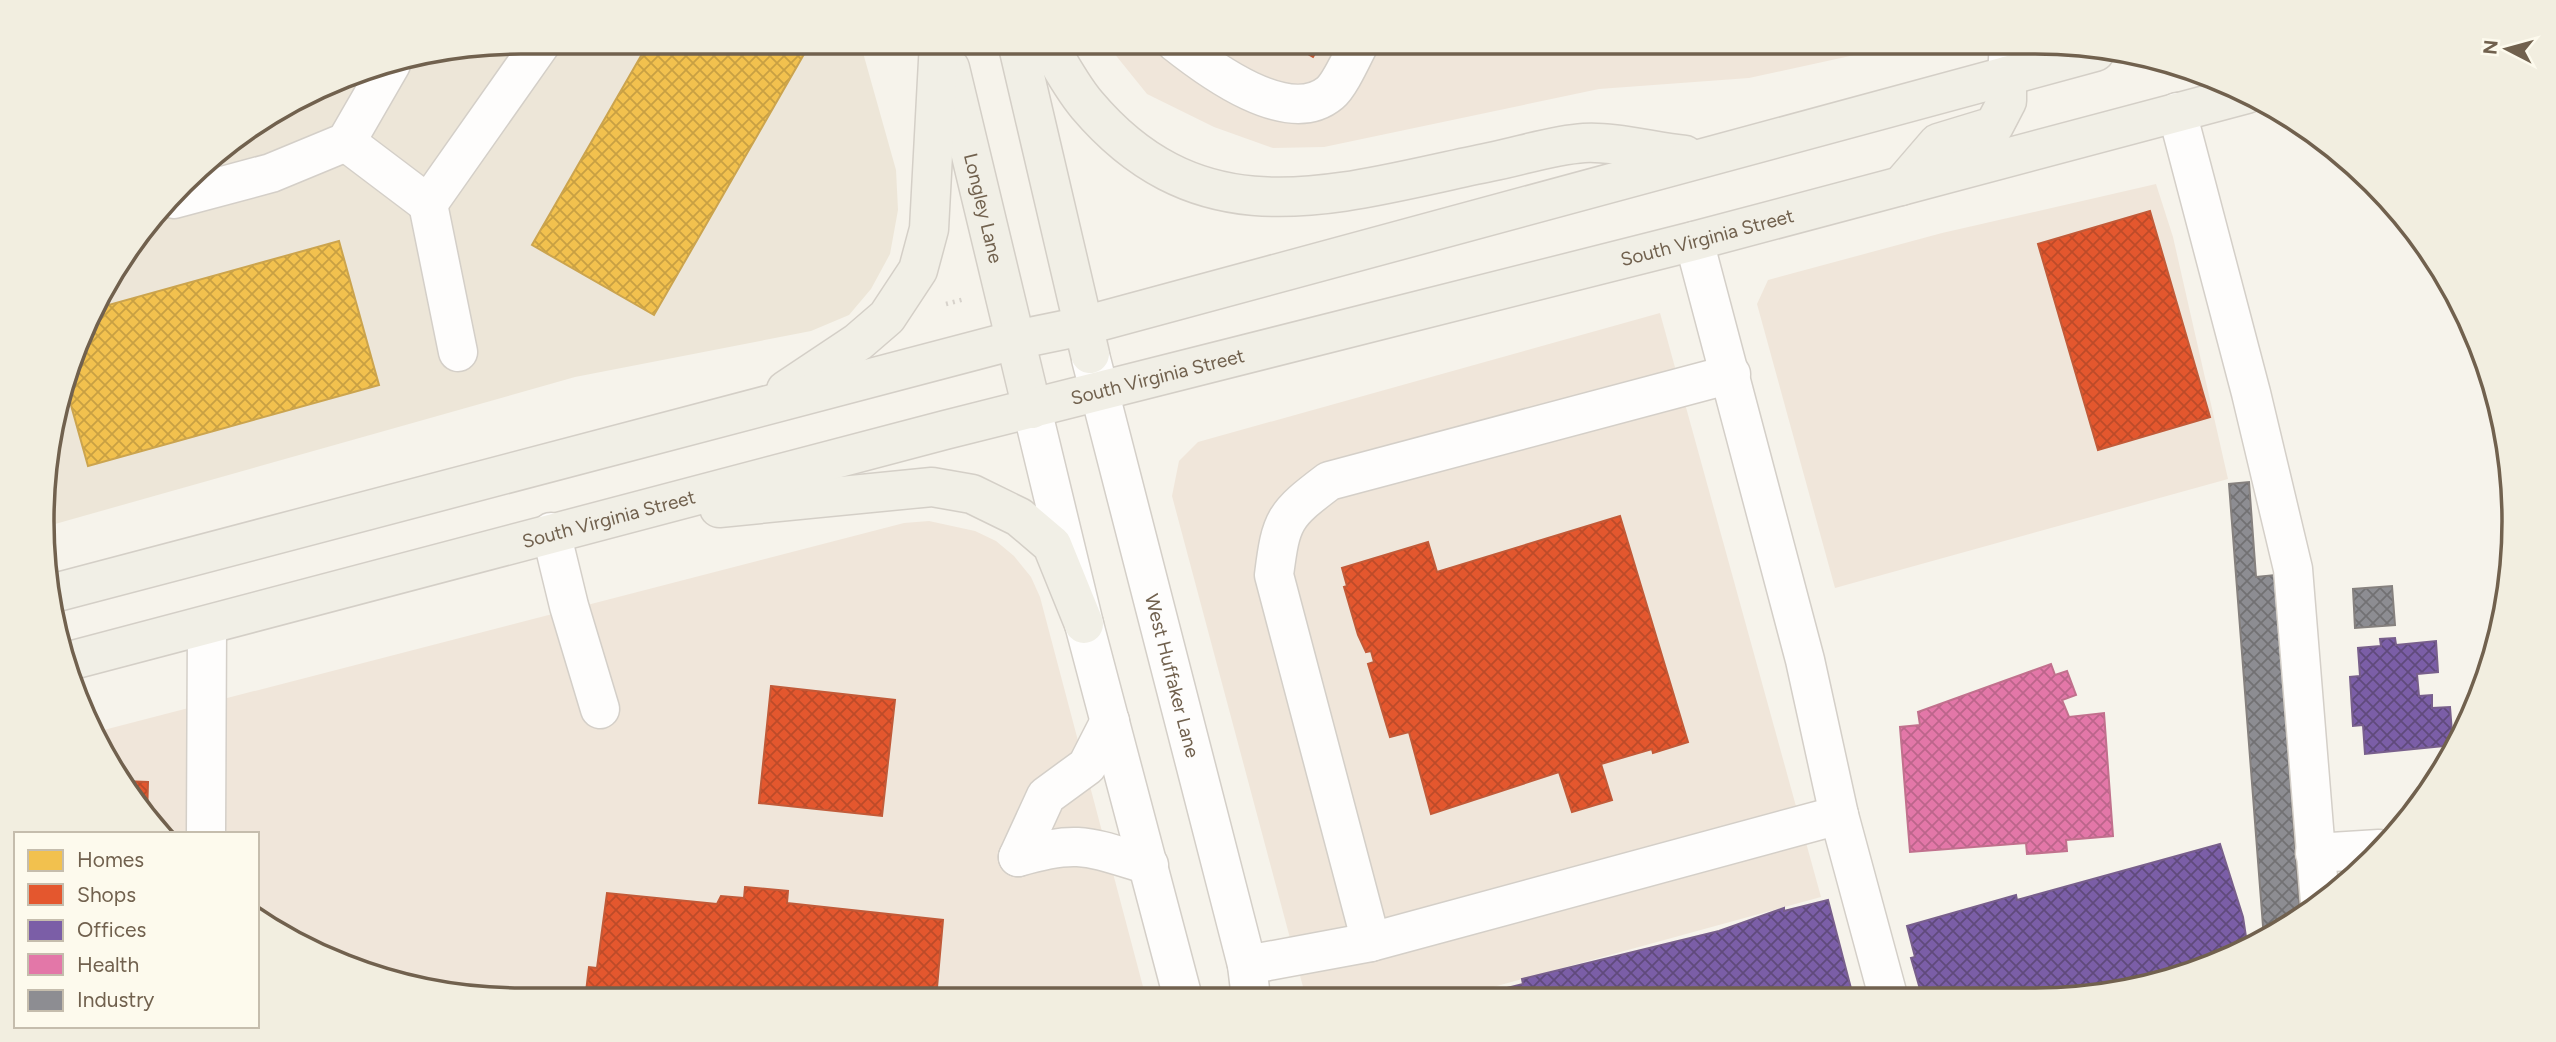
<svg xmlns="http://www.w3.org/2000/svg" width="2556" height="1042" viewBox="0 0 2556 1042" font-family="Figtree,sans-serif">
  <defs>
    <pattern id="homes-cross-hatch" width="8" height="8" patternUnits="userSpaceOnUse" patternTransform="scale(1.75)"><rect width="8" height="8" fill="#f2c14e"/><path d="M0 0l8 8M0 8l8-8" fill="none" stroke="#c8a043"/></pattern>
    <pattern id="shops-cross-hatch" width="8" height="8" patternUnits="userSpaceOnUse" patternTransform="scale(1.75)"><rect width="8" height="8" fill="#e4572e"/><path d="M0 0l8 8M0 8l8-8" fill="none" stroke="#bd4b29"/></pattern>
    <pattern id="offices-cross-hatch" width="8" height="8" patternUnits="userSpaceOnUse" patternTransform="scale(1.75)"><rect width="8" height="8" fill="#7b5ea7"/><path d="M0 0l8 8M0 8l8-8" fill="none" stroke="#604a7c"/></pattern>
    <pattern id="health-cross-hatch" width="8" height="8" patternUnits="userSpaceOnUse" patternTransform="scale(1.75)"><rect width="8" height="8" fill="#e377a8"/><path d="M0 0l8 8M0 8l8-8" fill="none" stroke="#bc658b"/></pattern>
    <pattern id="industry-cross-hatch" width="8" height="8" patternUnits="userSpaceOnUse" patternTransform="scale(1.75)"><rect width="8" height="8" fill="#8d8d92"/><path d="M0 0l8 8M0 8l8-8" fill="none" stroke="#727173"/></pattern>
  </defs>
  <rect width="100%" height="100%" fill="#f6f3eb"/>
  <path fill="#ede6d8" d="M521,42h339l36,128 2,40 -8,44 -19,35 -22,26 -38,16 -236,46 -527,149 -2,-68 21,-91 39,-85 99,-121 77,-55 85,-38z"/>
  <g fill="#f0e6da">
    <path d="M1105,42h809l-165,36 -150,11 -275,58 -51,1 -59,-21 -67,-33z"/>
    <path d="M2156,184l17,53 55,242 -393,109 -78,-284 11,-24 174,-47z"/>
    <path d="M1660,313l161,584 -368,101h-147l-134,-502 7,-35 19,-19z"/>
    <path d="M929,521l46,10 21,10 18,15 17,21 9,20 106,401 -625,2 -154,-25 -110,-59v-82h-98l-53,-73 -10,-29 808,-209z"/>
  </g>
  <g fill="url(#homes-cross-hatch)" stroke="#cba44e" stroke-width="2">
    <path d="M649,42h162l-157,273 -122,-70z"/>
    <path d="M339,241l40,144 -291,81 -24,-86 30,-71z"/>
  </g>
  <g fill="url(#shops-cross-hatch)" stroke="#c25a38" stroke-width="2">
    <path d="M1287,42h35l-9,15z"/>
    <path d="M2150,211l60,206 -112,33 -60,-206z"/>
    <path d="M1620,516l68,226 -35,11 -1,-4 -51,15 11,36 -40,12 -13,-40 -128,42 -22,-82 -19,5 -22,-73 6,-2 -3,-11 -5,1 -8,-17 -14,-48 3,-1 -5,-18 86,-26 9,30z"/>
    <path d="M771,686l124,14 -13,116 -123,-13z"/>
    <path d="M121,781l27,1 -1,35z"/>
    <path d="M745,887l43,4 -1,12 156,17 -7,79 -351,1 4,-33 8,1 10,-75 110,11 4,-8 23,2z"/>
  </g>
  <g fill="url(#offices-cross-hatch)" stroke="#785f8c" stroke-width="2">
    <path d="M2395,638l1,7 40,-4 2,31 -21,2 2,22 13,-1v13l18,-1 3,38 -88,9 -2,-29 -10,1 -3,-49 10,-1 -2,-28 23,-2 -1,-7z"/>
    <path d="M2220,844l23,73 5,33 -150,46h-176l-11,-38 4,-1 -8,-31 109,-31 1,5z"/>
    <path d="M1828,900l25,96 -382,1 52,-13 -1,-5 197,-48 65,-23v3z"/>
  </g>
  <path fill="url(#health-cross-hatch)" stroke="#c1708d" stroke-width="2" d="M2051,664l4,11 12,-4 9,24 -14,5 7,17 35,-4 9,123 -47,4 1,11 -40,3 -1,-11 -116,9 -10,-125 20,-2 -2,-13z"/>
  <g fill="url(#industry-cross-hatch)" stroke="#85807e" stroke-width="2">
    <path d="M2249,482l7,95 19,-2 25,340 -36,24 -35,-455z"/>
    <path d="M2392,586l3,39 -40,3 -2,-39z"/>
    <path d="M2448,758l-15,29 -4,5 -4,-3z"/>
  </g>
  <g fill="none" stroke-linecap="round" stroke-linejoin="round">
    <defs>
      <g id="minor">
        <path d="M1175,42c34,27 113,86 155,51 10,-8 23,-38 30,-51"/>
        <path d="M2007,76l2,-34"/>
        <path d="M2177,112l74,281 42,176 27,333"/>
        <path d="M346,142l82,62 114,-162"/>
        <path d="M174,199l97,-26 75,-31 45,-78"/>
        <path d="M428,204l30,148"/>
        <path d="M1694,241l111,419 34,155 49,181"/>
        <path id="s1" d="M1091,359l156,606 4,33"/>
        <path d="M1032,409l52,215 99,374"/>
        <path d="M551,532l18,74 31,103"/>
        <path d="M206,834l1,-208"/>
        <path d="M2315,853l64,-4"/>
        <path d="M1018,857l28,-61 41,-30 23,-45"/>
        <path d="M1018,857c61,-18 71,-10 131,8"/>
        <path d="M1371,942l-97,-367c7,-56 10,-60 55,-94l402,-107"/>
        <path d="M1247,965l124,-23 468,-127"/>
      </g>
      <g id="major">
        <path d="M1017,42l73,312"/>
        <path d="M1047,42c12,21 24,44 40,63 117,138 251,88 403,57 31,-6 63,-17 94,-19 30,-2 70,9 101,12"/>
        <path id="s2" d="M950,68l82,341"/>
        <path d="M1901,186l37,-43 56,-17 13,-25v-25"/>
        <path d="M786,390l72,-48 29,-25 31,-47 11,-41 10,-187"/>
        <path d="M719,508l213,-21 40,7 47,23 33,28 32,79"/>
        <path d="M50,594l965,-254 68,-14 1012,-274"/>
        <path id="s3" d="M69,661l876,-231 749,-189 553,-147"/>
      </g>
    </defs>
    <use href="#minor" stroke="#d4cfc8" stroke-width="41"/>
    <use href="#major" stroke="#d4cfc7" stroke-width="41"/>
    <path stroke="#d7d2cb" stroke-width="4.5" stroke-dasharray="2 5" stroke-linecap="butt" d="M946,304l19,-5"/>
    <use href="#minor" stroke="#fefdfc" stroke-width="38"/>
    <use href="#major" stroke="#f1efe6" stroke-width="38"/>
  </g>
  <g text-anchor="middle" stroke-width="7" stroke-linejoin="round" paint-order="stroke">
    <g font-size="19" fill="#71614e" stroke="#fdfaed">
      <text dy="7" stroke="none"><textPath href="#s2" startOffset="144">Longley Lane</textPath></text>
      <text dy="7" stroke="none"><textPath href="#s3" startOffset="1692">South Virginia Street</textPath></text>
      <text dy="7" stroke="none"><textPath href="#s3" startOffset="1125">South Virginia Street</textPath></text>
      <text dy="7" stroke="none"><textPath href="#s3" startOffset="558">South Virginia Street</textPath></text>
      <text dy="7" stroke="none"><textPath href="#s1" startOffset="327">West Huffaker Lane</textPath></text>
    </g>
  </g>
  <path d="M0 0H2556V1042H0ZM521 54H2035A467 467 0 0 1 2502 521V521A467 467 0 0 1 2035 988H521A467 467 0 0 1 54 521V521A467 467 0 0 1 521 54Z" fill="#f2eee0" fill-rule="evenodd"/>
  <path fill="none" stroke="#71614e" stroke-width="3.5" d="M521 54H2035A467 467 0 0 1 2502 521V521A467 467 0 0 1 2035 988H521A467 467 0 0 1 54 521V521A467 467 0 0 1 521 54Z"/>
  <rect x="14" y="832" width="245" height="196" fill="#fdfaed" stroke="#c5bdad" stroke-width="2"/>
  <rect x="28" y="850" width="35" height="21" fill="#f2c14e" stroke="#c5bdad" stroke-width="2"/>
  <text x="77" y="867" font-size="21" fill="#71614e">Homes</text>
  <rect x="28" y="884" width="35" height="21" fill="#e4572e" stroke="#c5bdad" stroke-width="2"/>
  <text x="77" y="902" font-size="21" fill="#71614e">Shops</text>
  <rect x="28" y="920" width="35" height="21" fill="#7b5ea7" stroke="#c5bdad" stroke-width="2"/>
  <text x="77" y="937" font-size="21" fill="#71614e">Offices</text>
  <rect x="28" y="954" width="35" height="21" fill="#e377a8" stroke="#c5bdad" stroke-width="2"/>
  <text x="77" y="972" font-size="21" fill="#71614e">Health</text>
  <rect x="28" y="990" width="35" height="21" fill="#8d8d92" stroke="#c5bdad" stroke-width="2"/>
  <text x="77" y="1007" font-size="21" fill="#71614e">Industry</text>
  <g transform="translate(2507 49) rotate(276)" stroke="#fdfaed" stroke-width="5" paint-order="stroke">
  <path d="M0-5L12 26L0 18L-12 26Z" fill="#71614e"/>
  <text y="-10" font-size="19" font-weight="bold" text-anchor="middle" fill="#71614e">N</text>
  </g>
</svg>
